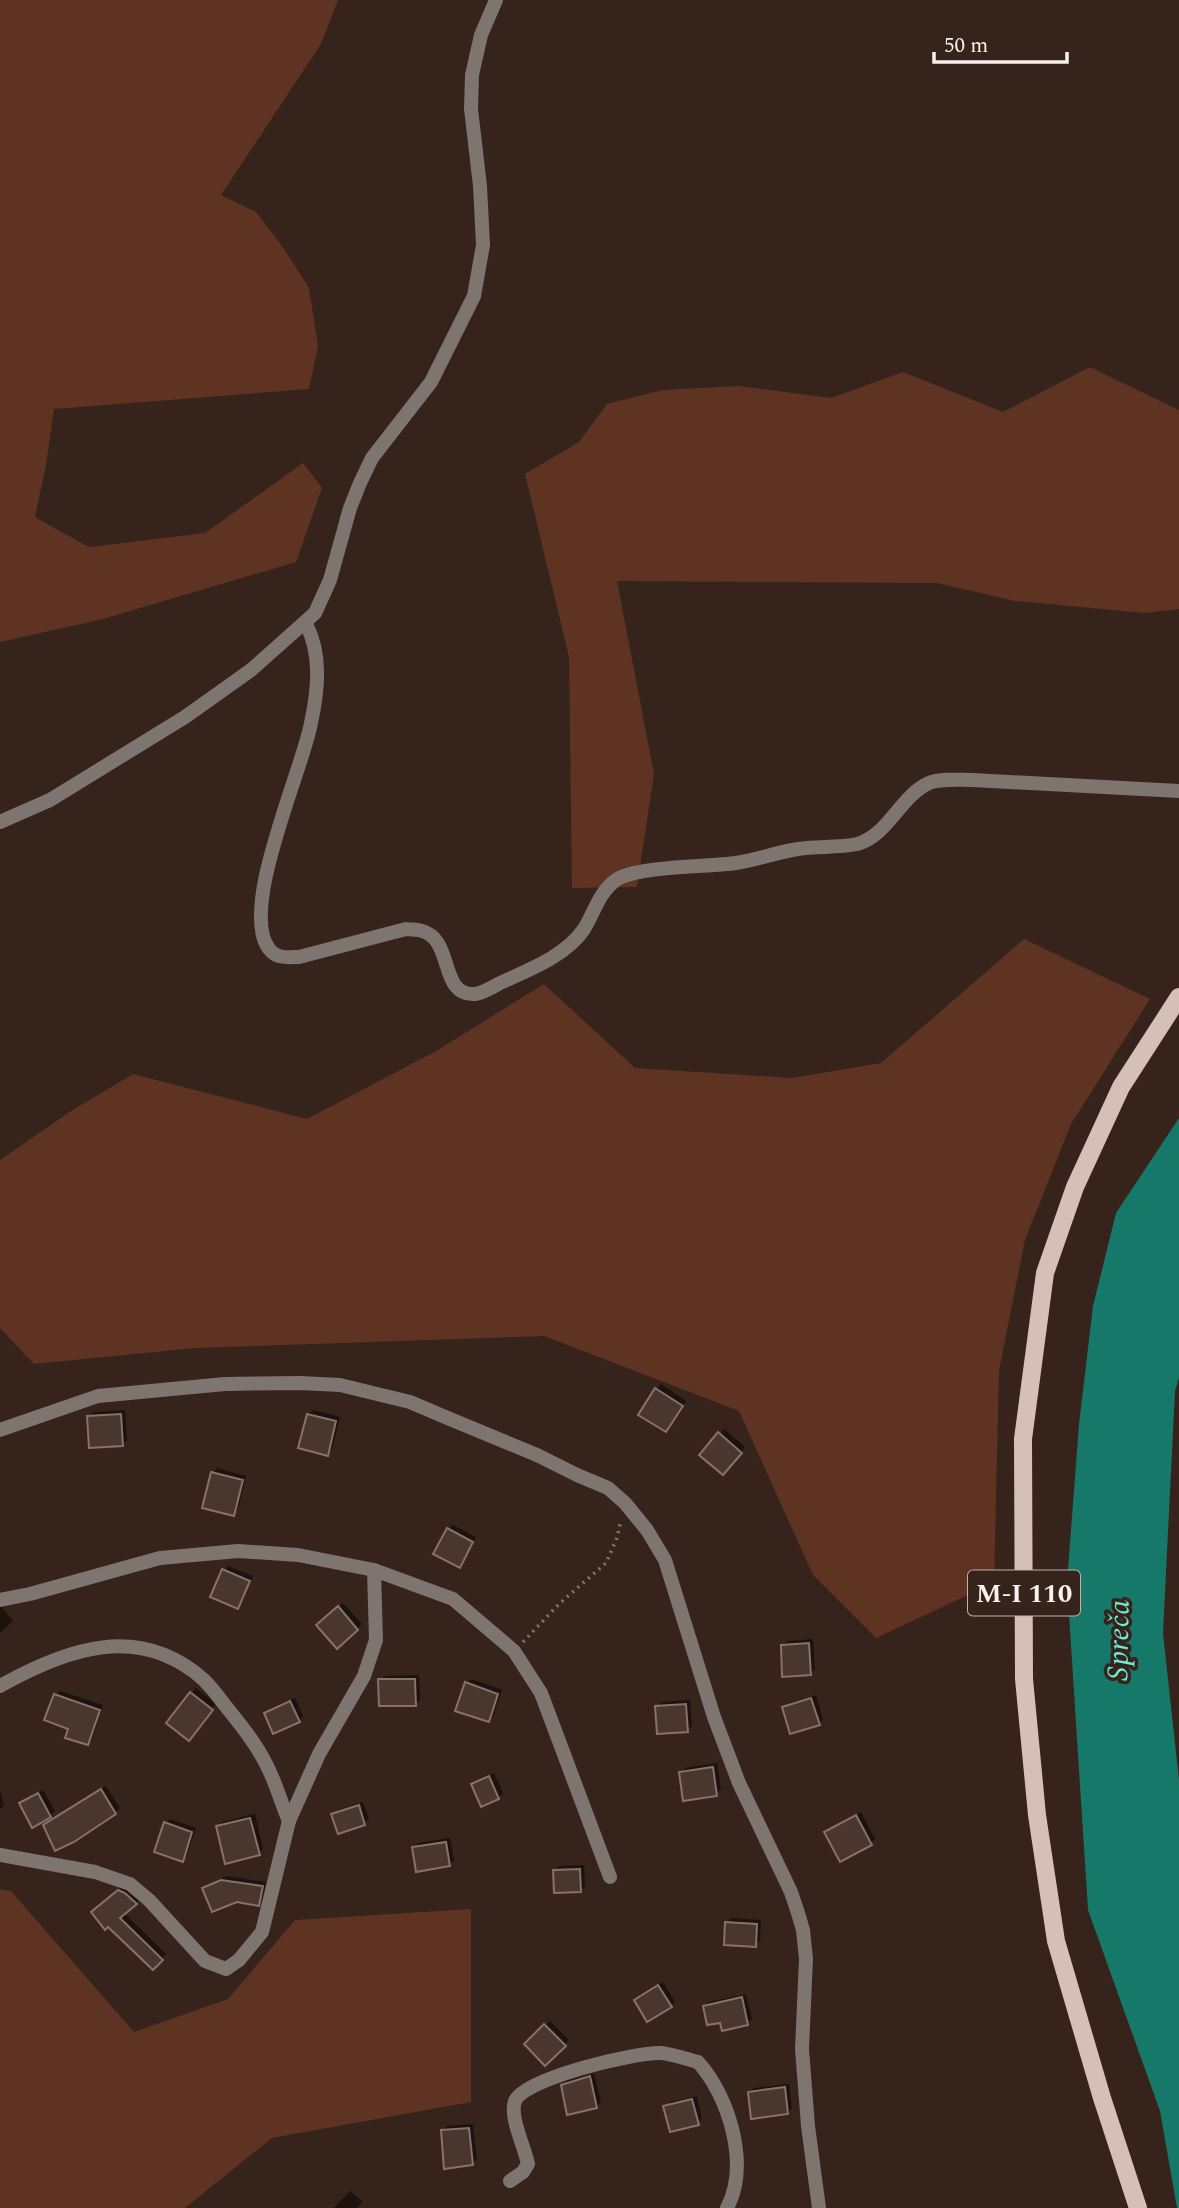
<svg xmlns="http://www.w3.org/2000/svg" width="1179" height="2208" viewBox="0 0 1179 2208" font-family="Spectral,serif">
  <rect width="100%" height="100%" fill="#35231c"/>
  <g fill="#5e3321">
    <path d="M0,0h338l-17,44 -100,151 35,17 26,34 27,42 9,58 -9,43 -255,20 -8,56 -11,52 54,30 116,-14 98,-70 19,25 -26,74 -193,57 -103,23z"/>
    <path d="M1090,367l89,43v199l-34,4 -130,-12 -78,-18 -320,-2 37,193 -17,113 -65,1 -3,-231 -44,-183 54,-32 28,-38 56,-14 75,-4 93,12 72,-26 100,40z"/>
    <path d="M1024,939l126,60 -79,125 -46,116 -26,131 -5,212 -118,55 -63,-63 -74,-164 -195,-75 -349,12 -161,16 -34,-36v-168l71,-49 62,-37 174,45 129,-68 108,-67 91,84 157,10 89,-15z"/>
    <path d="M0,1889l11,2 123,141 94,-33 67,-79 176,-11v193l-199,36 -87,70h-185z"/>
  </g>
  <path fill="#167869" d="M1179,1118v260l-4,13 -12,242 16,147v428h-2l-17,-97 -72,-201 -21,-327 12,-159 14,-118 23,-93z"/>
  <g fill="#0007">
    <path d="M661,1384l25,17 -20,29 -25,-16z"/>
    <path d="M125,1410l2,30 -5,5 -33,-28 5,-5z"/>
    <path d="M313,1410l27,7 -8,32 -5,5 -19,-39z"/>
    <path d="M724,1429l21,18 -17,21 -8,-34z"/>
    <path d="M217,1468l29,8 -8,33 -5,5 -20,-41z"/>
    <path d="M453,1525l23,12 -17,29 -11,-37z"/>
    <path d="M228,1566l25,10 -11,26 -4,5 -14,-37z"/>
    <path d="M343,1603l19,21 -25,23 -14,-26z"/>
    <path d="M1,1606l12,15 -13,12v-26z"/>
    <path d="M813,1639l2,30 -5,5 -27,-29 4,-4z"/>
    <path d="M419,1675l1,25 -5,4 -35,-24 5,-4z"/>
    <path d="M471,1679l31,11 -9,26 -5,4 -21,-37z"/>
    <path d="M196,1688l20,16 -23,30 -25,-11z"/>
    <path d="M60,1691l43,14 -11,34 -4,4 -18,-15 -15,-33z"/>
    <path d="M816,1695l7,24 -4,5 -35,-17 5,-4z"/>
    <path d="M295,1698l8,18 -4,5 -33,-8 4,-4z"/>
    <path d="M690,1700l2,26 -5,4 -30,-23 5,-5z"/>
    <path d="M717,1763l4,26 -5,5 -35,-21 4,-5z"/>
    <path d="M494,1773l9,20 -5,5 -25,-14z"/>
    <path d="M106,1786l14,22 -5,5 -65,8z"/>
    <path d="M43,1790l12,21 -5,5 -29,-12z"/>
    <path d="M0,1791l4,15 -4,3z"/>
    <path d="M363,1802l6,17 -5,4 -31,-8 5,-5z"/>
    <path d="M861,1812l14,27 -5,5 -43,-12z"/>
    <path d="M255,1814l8,35 -4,5 -41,-27 4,-5z"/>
    <path d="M170,1819l26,9 -9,27 -5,5 -17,-37z"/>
    <path d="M450,1838l4,22 -5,5 -35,-17 4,-5z"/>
    <path d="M584,1865l1,21 -5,4 -26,-19 5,-5z"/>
    <path d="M226,1876l40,6 -4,18 -4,4 -54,-16z"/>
    <path d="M124,1886l16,13 -16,14 42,41 -13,14 -56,-60z"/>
    <path d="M732,1918l29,2 -1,21 -5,4 -28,-23z"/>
    <path d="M663,1982l12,20 -4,4 -30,-10z"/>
    <path d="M746,1994l6,25 -5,4 -26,-3 -16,-13 4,-5z"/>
    <path d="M550,2021l19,19 -24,23 -19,-19z"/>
    <path d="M594,2073l7,29 -5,5 -33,-21 4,-5z"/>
    <path d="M789,2084l3,24 -4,5 -38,-20 4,-5z"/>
    <path d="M697,2096l5,23 -4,4 -33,-16 5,-5z"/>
    <path d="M473,2124l4,35 -4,4 -30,-32 4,-5z"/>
    <path d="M350,2191l13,11 -6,6h-23z"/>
  </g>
  <g fill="#49372f" stroke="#877269" stroke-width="2">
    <path d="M655,1388l28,18 -17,26 -28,-17z"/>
    <path d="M121,1414l2,32 -34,2 -2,-32z"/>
    <path d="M307,1414l29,7 -8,35 -30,-8z"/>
    <path d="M718,1432l24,21 -19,22 -24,-20z"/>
    <path d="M211,1472l32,8 -9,36 -32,-8z"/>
    <path d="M447,1528l26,14 -13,26 -27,-14z"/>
    <path d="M222,1569l28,12 -12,28 -28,-12z"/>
    <path d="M338,1606l20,24 -21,19 -21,-24z"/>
    <path d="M809,1643l2,32 -29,2 -1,-32z"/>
    <path d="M378,1679h37l1,27h-37z"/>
    <path d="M465,1682l33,12 -9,28 -34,-11z"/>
    <path d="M190,1692l23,18 -24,31 -23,-18z"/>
    <path d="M54,1694l46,16 -12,35 -23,-7 3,-9 -24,-9z"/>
    <path d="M811,1698l9,27 -30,9 -8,-27z"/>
    <path d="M290,1701l10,21 -27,12 -9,-21z"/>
    <path d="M686,1704l2,28 -31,2 -2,-28z"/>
    <path d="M713,1767l4,29 -34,5 -4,-29z"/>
    <path d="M489,1776l10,23 -18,8 -10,-23z"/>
    <path d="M101,1789l15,25 -42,28 -19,9 -12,-26z"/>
    <path d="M38,1793l13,24 -19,11 -13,-25z"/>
    <path d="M359,1805l6,20 -27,9 -7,-20z"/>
    <path d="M856,1815l16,30 -32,17 -16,-30z"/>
    <path d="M250,1818l10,37 -35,9 -9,-38z"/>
    <path d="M164,1822l28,10 -9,30 -29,-10z"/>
    <path d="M446,1842l4,24 -34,6 -4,-25z"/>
    <path d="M580,1869l1,23 -27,1 -1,-23z"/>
    <path d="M221,1880l42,6 -4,20 -22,-4 -25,10 -10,-24z"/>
    <path d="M118,1890l7,3 12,11 -17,14 43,42 -10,10 -45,-43 -3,3 -14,-18z"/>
    <path d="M725,1922l32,2 -1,23 -32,-2z"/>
    <path d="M658,1985l14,22 -25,15 -13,-22z"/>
    <path d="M742,1997l6,28 -26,6 -2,-8 -13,2 -4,-19z"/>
    <path d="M544,2024l22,22 -21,20 -21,-22z"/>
    <path d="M590,2076l7,32 -30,7 -6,-30z"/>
    <path d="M785,2087l3,27 -37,5 -3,-27z"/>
    <path d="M692,2099l7,26 -29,7 -7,-26z"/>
    <path d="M469,2128l4,37 -29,4 -3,-39z"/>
  </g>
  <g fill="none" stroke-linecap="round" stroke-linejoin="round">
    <path stroke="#877771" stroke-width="3.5" stroke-dasharray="2 5" stroke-linecap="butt" d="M523,1642l36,-38 47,-41 11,-25 4,-18"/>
    <g stroke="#7e7470" stroke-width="14">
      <path d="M306,624c16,30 12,67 5,99 -8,46 -74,189 -41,227 7,9 18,7 29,7l107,-28c5,1 11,0 16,2 32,8 17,66 53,63 8,-1 18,-7 25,-11 28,-13 66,-27 84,-54 10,-16 15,-37 32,-49 19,-14 93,-13 120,-17 21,-3 41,-11 62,-14 19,-3 40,-1 59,-5 31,-8 43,-48 72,-61 13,-5 29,-3 43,-3l207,11"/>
      <path d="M0,822l50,-22 135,-83 66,-47 64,-57 15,-33 20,-72 10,-25 12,-25 59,-76 43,-86 9,-51 -3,-59 -9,-77 1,-34 9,-40 15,-35"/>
      <path d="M0,1430l98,-34 127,-12 75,-1 40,2 70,17 40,17 87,36 40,20 31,13 17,15 22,27 18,30 49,157 25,66 52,109 7,21 5,17 3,29 -4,90 6,77 11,82"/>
      <path d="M0,1600l30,-6 130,-36 78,-7 60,4 76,15 79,29 61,52 27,42 69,184"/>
      <path d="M0,1686c66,-37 139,-64 204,-6 7,7 14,16 20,24 16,20 32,39 43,62 9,17 14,37 22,55"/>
      <path d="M0,1855l95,17 35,12 19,16 56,61 21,8 13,-9 23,-28 27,-111 30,-67 45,-78 12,-36 -2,-70"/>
      <path d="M510,2181l13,-9 5,-8c-3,-16 -19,-48 -13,-63 10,-23 121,-49 146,-48 12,1 25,6 37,9 31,34 52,103 29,146"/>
    </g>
    <path stroke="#d4c0b8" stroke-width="18" d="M1138,2208l-36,-110 -46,-157 -19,-126 -13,-136 -1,-240 22,-166 30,-86 46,-100 58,-90"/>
  </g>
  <g text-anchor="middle" stroke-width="7" stroke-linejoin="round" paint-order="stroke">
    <rect fill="#35231c" stroke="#c0b2ad" stroke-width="2" x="968" y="1570.5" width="112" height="45" rx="5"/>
    <g font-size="26" font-weight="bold" fill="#fcf0eb">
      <text x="1024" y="1602">M-I 110</text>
    </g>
    <g font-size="30" font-style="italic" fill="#6decd5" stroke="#35231c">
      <text transform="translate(1118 1640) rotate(-89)" y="10">Spreča</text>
    </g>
  </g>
  <path d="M934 52v10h133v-10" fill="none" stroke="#fcf0eb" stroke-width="3.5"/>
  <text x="944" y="52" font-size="21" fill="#fcf0eb" stroke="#35231c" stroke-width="5" paint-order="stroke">50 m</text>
</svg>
